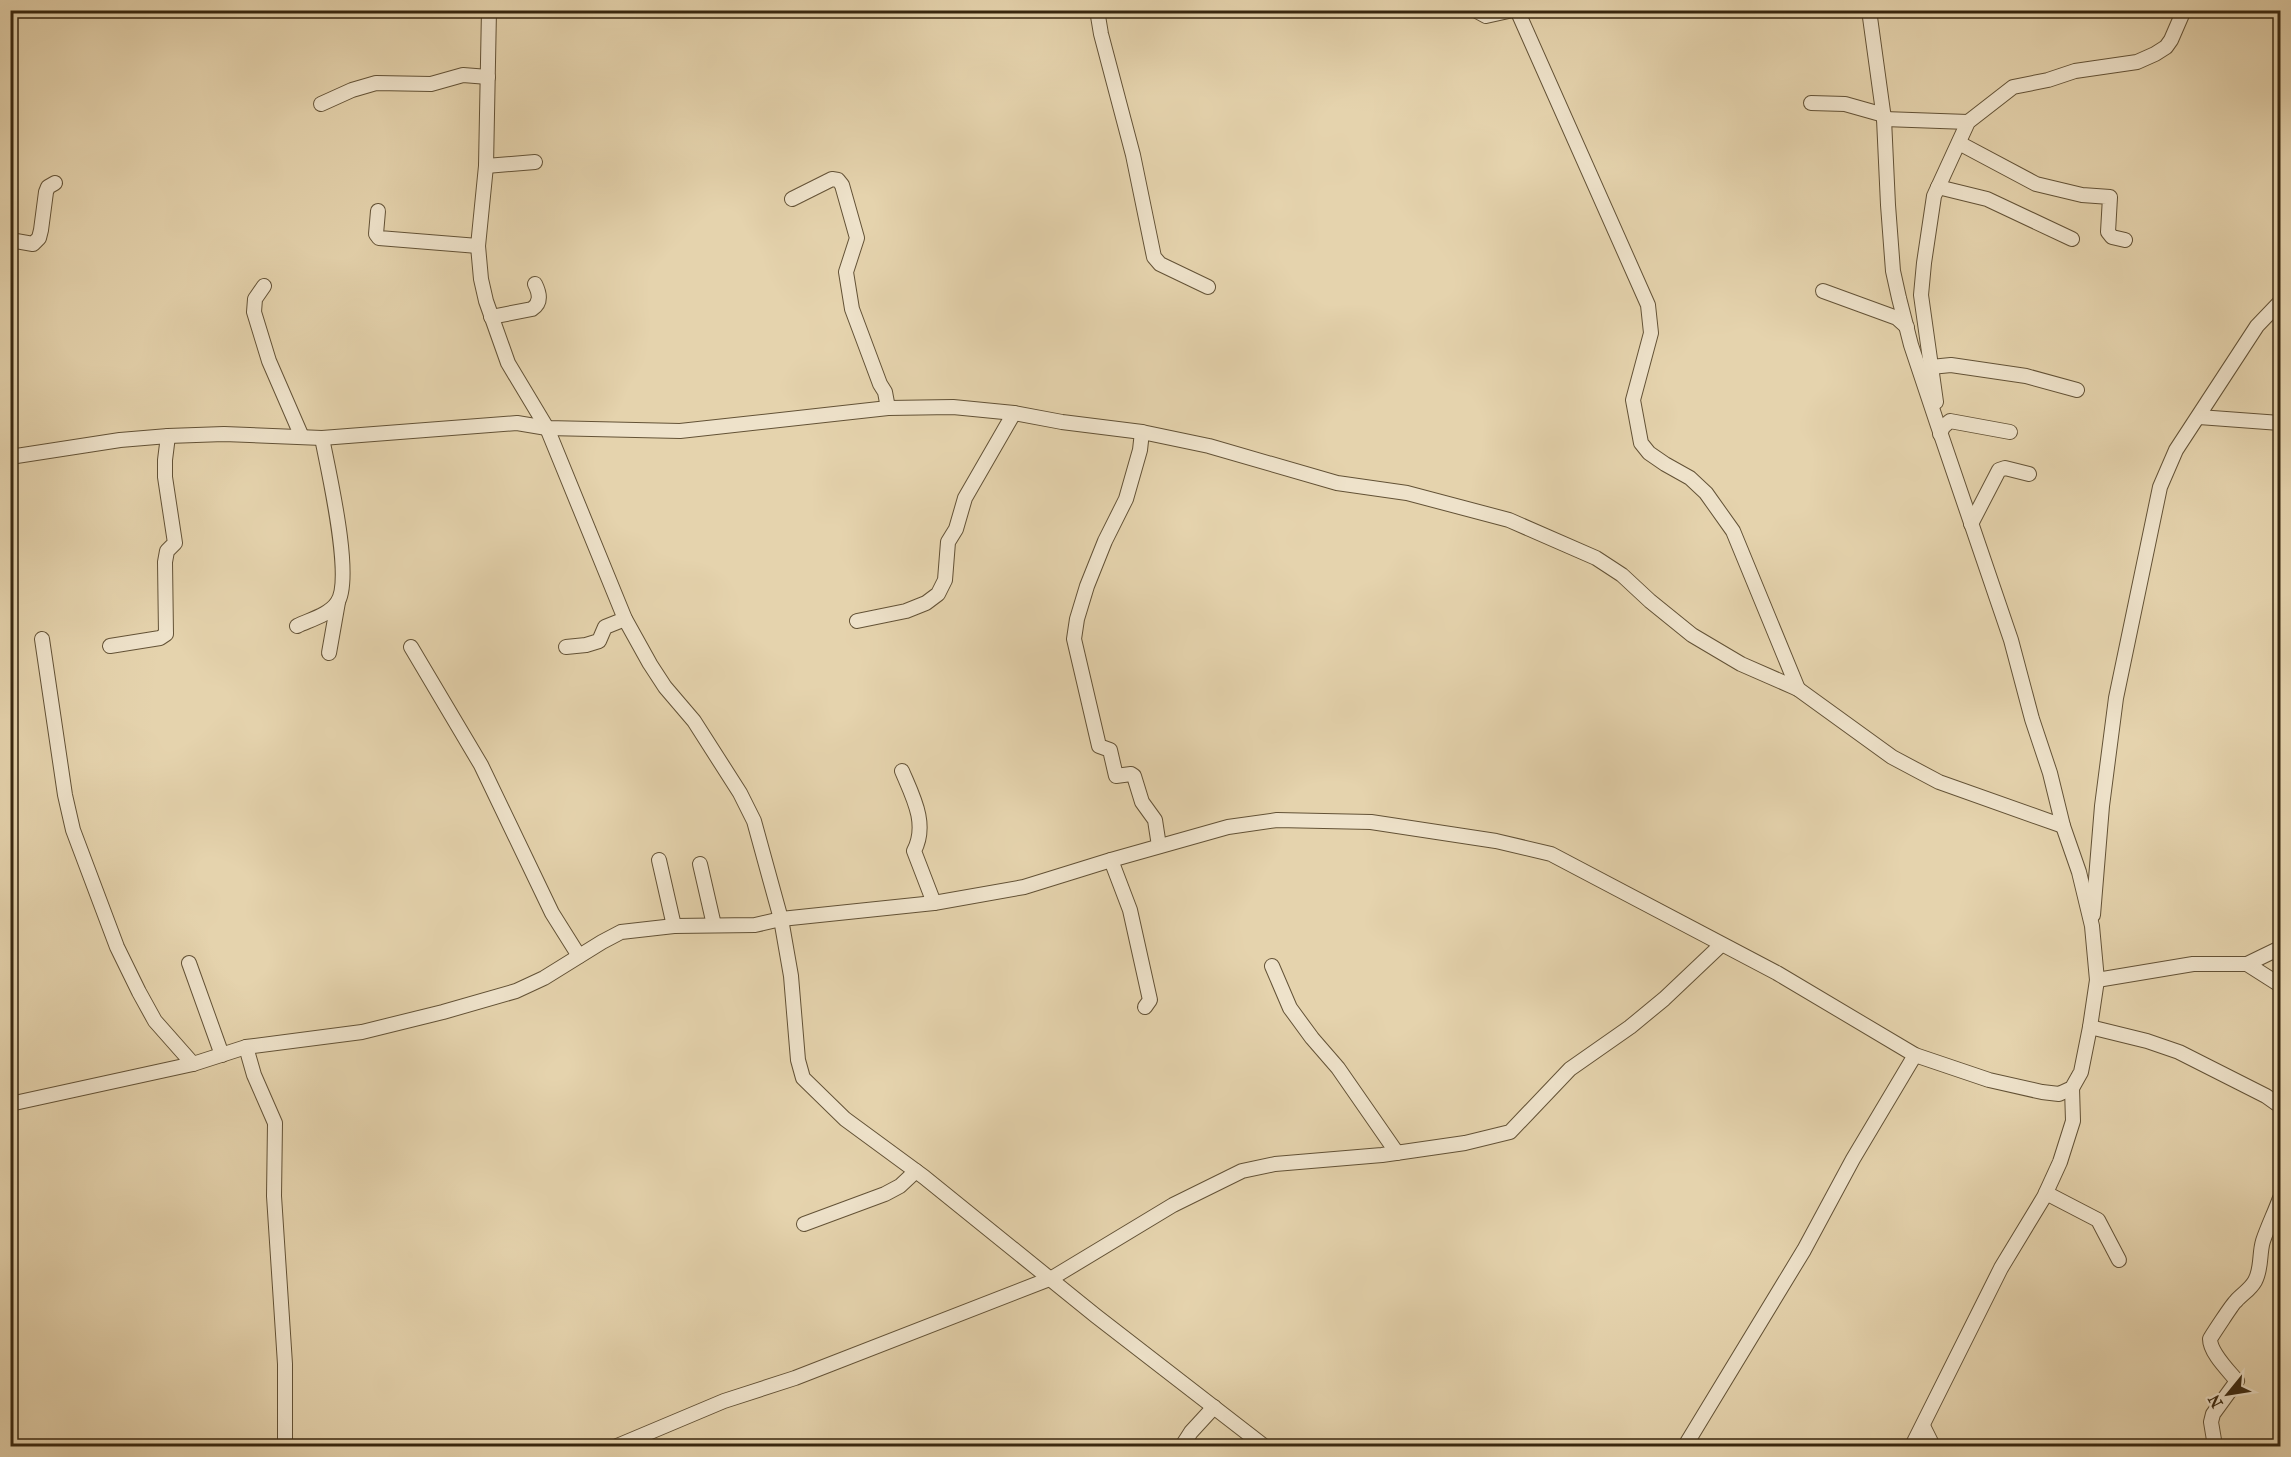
<svg xmlns="http://www.w3.org/2000/svg" width="2291" height="1457" viewBox="0 0 2291 1457" font-family="'IM FELL French Canon',serif">
  <rect width="100%" height="100%" fill="#e5d3ad"/>
  <filter id="stains"><feTurbulence type="fractalNoise" baseFrequency=".00333" numOctaves="4"/><feColorMatrix values="0 0 0 0 .2 0 0 0 0 .09 0 0 0 0 .02 0 0 0 .5 -.17"/></filter>
  <radialGradient id="worn" r=".72"><stop offset=".6" stop-color="#630" stop-opacity="0"/><stop offset="1" stop-color="#630" stop-opacity=".3"/></radialGradient>
  <g fill="none" stroke-linecap="round" stroke-linejoin="round">
    <defs>
      <g id="minor">
        <path d="M489,10l-3,156 -8,80 3,33 5,22 22,62 39,65 78,191 25,45 15,23 29,34 46,72 14,28 27,98 10,57 7,84 5,18 42,41 79,58 172,139 168,130"/>
        <path d="M1097,10l4,24 32,121 21,102 6,7 48,23"/>
        <path d="M1475,10l11,6 27,-6"/>
        <path d="M1517,10l131,295 3,28 -18,67 8,43 8,10 16,11 25,14 16,15 27,38 65,158"/>
        <path d="M1811,103l34,1 39,11"/>
        <path d="M321,104l31,-14 24,-7 55,1 32,-9 25,2"/>
        <path d="M1884,119l84,3"/>
        <path d="M1959,143l77,41 46,11 28,2 -2,35 4,5 13,3"/>
        <path d="M486,166l49,-4"/>
        <path d="M1938,187l49,12 85,40"/>
        <path d="M792,199l40,-20 6,1 4,5 15,53 -11,34 6,37 28,75 5,8 3,16"/>
        <path d="M378,211l-2,23 3,4 99,8"/>
        <path d="M10,245l6,-4 17,3 6,-6 2,-8 5,-38 2,-5 7,-4"/>
        <path d="M264,286l-9,13 -1,13 15,49 33,76"/>
        <path d="M1823,291l74,27 10,9"/>
        <path d="M491,317l41,-8c9,-6 8,-15 3,-25"/>
        <path d="M1931,367l20,-2 75,11 51,14"/>
        <path d="M1936,402l-15,-107 3,-32 10,-67 34,-74 45,-35 35,-7 27,-9 62,-9 18,-8 11,-7 5,-7 13,-30"/>
        <path d="M2199,417l81,6"/>
        <path d="M1142,432l-2,18 -14,49 -21,42 -18,45 -10,33 -3,20 25,107 11,4 6,26 15,-2 3,2 8,26 13,18 4,26"/>
        <path d="M1940,434l3,-7 7,-6 60,11"/>
        <path d="M10,457l110,-17 48,-4 56,-2 98,4 195,-15 30,5 133,3 208,-23 65,-1 61,6 48,9 80,10 67,14 128,37 70,10 102,27 87,38 26,17 28,26 42,34 49,29 57,25 94,68 47,25 124,44"/>
        <path d="M1971,524l28,-54 6,-2 24,6"/>
        <path d="M857,621l49,-10 20,-8 12,-9 7,-14 3,-38 8,-13 9,-31 49,-85"/>
        <path d="M297,626c12,-6 32,-11 40,-23 17,-23 -9,-134 -15,-165"/>
        <path d="M42,639l23,156 8,35 44,117 22,45 16,29 38,43"/>
        <path d="M110,646l50,-8 6,-4 -1,-72 2,-11 8,-8 -10,-66v-17l3,-24"/>
        <path d="M411,647l70,118 71,148 27,43"/>
        <path d="M566,647l20,-2 13,-4 6,-14 20,-8"/>
        <path d="M329,653l9,-51"/>
        <path d="M902,771c11,26 26,53 12,80l20,52"/>
        <path d="M659,860l15,66"/>
        <path d="M1111,860l19,50 20,90 -5,7"/>
        <path d="M700,864l14,61"/>
        <path d="M2093,915l9,-109 14,-108 44,-211 16,-37 81,-124 23,-24"/>
        <path d="M189,963l33,92"/>
        <path d="M2247,964l33,21"/>
        <path d="M1272,966l18,42 22,30 26,30 59,85"/>
        <path d="M2097,980l96,-16h54l33,-16"/>
        <path d="M2090,1027l57,14 32,11 87,44 14,10"/>
        <path d="M246,1047l8,28 21,48 -1,73 11,168v82"/>
        <path d="M10,1104l183,-40 53,-17 116,-15 81,-20 73,-21 28,-13 58,-36 19,-10 53,-6 81,-1 26,-6 153,-16 90,-16 87,-27 117,-33 49,-7 94,2 125,19 55,13 226,119 138,82 74,25 53,12 17,2 13,-6 9,-16 9,-45 7,-47 -5,-54 -13,-54 -16,-46 -13,-53 -18,-54 -21,-79 -74,-217 -26,-78 -12,-47 -6,-27 -5,-66 -4,-86 -15,-109"/>
        <path d="M2046,1193l52,27 21,40"/>
        <path d="M804,1224l81,-30 15,-8 16,-15"/>
        <path d="M1923,1426l10,20"/>
        <path d="M617,1446l107,-45 71,-23 257,-100 121,-73 69,-34 33,-7 107,-9 83,-12 45,-11 60,-63 60,-42 34,-28 57,-54"/>
        <path d="M1182,1446l9,-14 23,-25"/>
        <path d="M1685,1446l119,-196 49,-91 62,-104"/>
        <path d="M1912,1446l89,-178 43,-71 16,-35 13,-41 -1,-33"/>
        <path d="M2215,1446l-4,-24 2,-8 24,-33c-8,-10 -27,-28 -27,-42 1,-2 23,-36 26,-38 6,-7 14,-11 19,-20 7,-13 4,-27 8,-40 5,-15 12,-29 17,-43"/>
      </g>
    </defs>
    <use href="#minor" stroke="#635236" stroke-width="16"/>
    <use href="#minor" stroke="#eee2ca" stroke-width="14"/>
  </g>
  <rect width="2291" height="1457" fill="none" stroke="#e5d3ad" stroke-width="36"/>
  <rect x="12" y="12" width="2267" height="1433" fill="none" stroke="#38270f" stroke-width="3"/>
  <rect x="18" y="18" width="2255" height="1421" fill="none" stroke="#38270f" stroke-width="1.5"/>
  <g transform="translate(2228 1394) rotate(240)" stroke="#eee2ca" stroke-width="4.5" paint-order="stroke">
  <path d="M0-4.5L10 22L0 15L-10 22Z" fill="#38270f"/>
  <text y="-9" font-size="16" font-weight="bold" text-anchor="middle" fill="#38270f">N</text>
  </g>
  <rect width="100%" height="100%" filter="url(#stains)"/>
  <rect width="100%" height="100%" fill="url(#worn)"/>
</svg>
